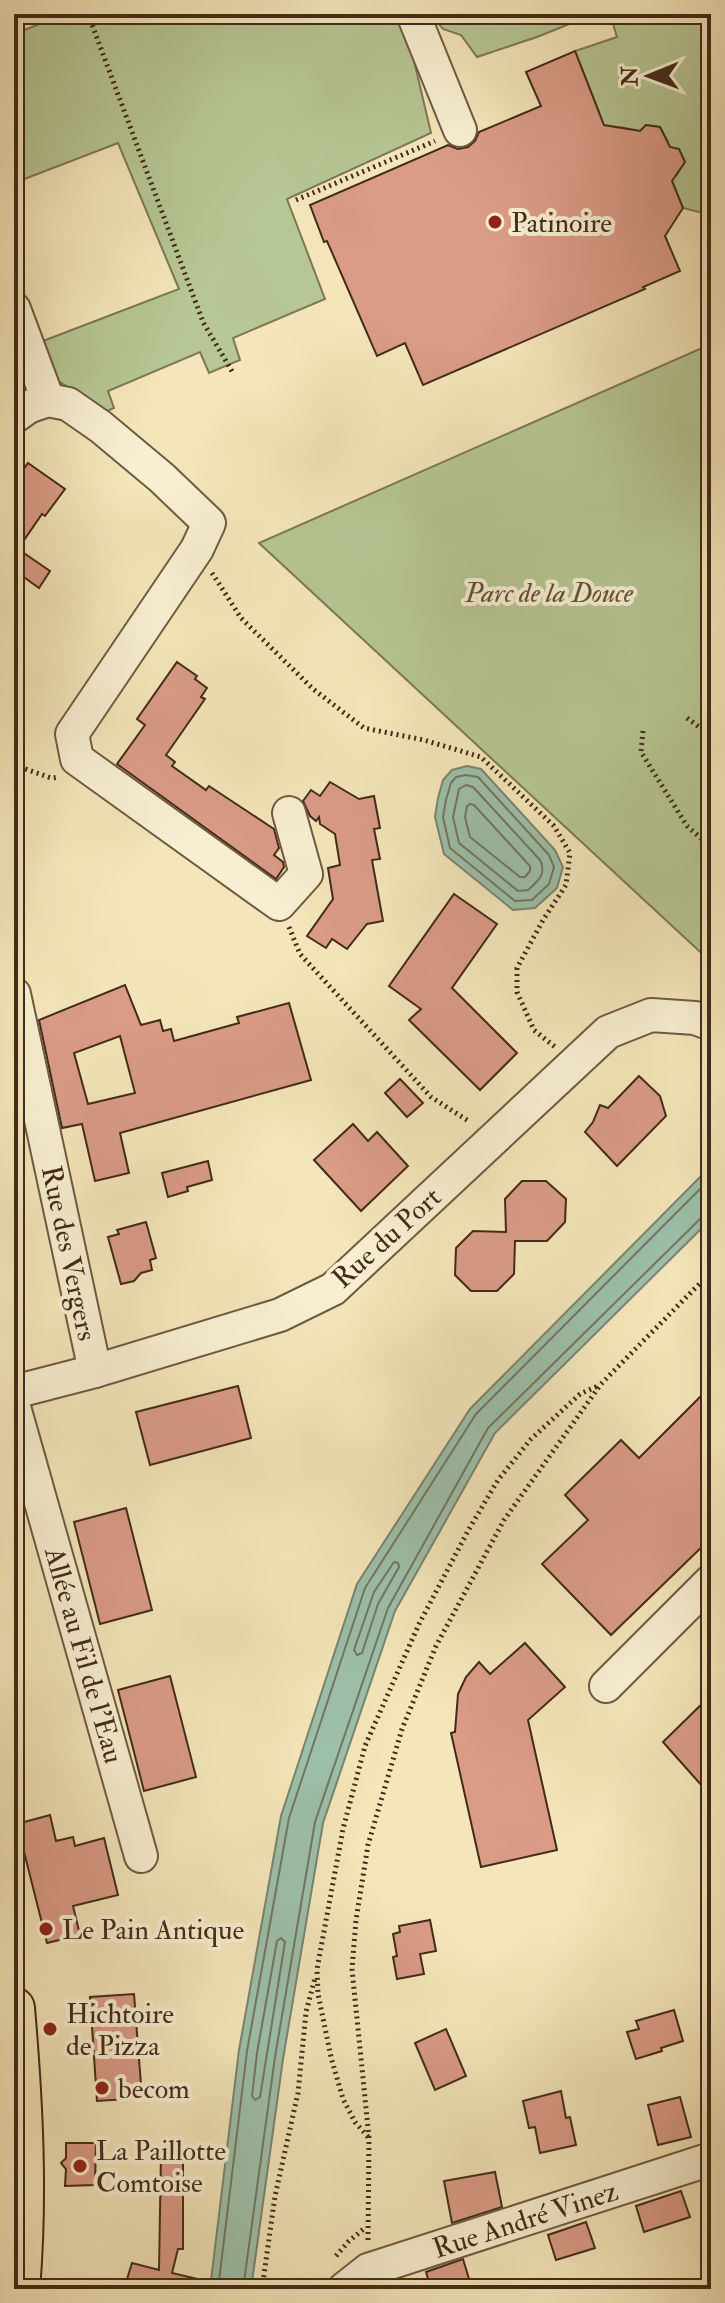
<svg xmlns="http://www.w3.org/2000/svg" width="725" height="2303" viewBox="0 0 725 2303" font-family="'IM FELL Double Pica',serif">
  <rect width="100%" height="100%" fill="#f4e6ba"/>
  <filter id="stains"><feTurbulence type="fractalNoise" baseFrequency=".0025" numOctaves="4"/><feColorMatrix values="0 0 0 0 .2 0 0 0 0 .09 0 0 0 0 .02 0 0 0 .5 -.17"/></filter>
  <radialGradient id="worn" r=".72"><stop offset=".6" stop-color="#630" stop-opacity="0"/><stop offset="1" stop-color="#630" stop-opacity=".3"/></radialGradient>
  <g fill="#b6c694" stroke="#7c7856" stroke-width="2">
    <path d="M65,14h332l14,34 20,85 -144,66 38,100 -92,39 7,22 -31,13 -9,-21 -92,39 6,17 -9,4 -60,-40 -2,-31 136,-52 -61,-146 -104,40v-149z"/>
    <path d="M430,14h164l-57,23 -60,20 -16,-22 -18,-6z"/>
    <path d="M610,14h101v201l-28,-7 -14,-34 7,2 9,-14 -6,-13 -14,-3 3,-4 -8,-15 -14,-2 -6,6 -20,-4 -10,13 -16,-20 5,-8 -24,-61 42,-14z"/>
    <path d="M711,344v618l-452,-419z"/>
  </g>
  <g fill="#9dc0aa" stroke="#798470" stroke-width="2">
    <path d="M467,766l14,3 74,81 8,17 -6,21 -22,20 -22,2 -69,-56 -9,-37 3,-19 5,-18 9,-10z"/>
    <path d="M711,1166v53l-216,214 -100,178 -72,212 -40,236 -32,230h-41l29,-239 42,-234 76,-232 113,-175z"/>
  </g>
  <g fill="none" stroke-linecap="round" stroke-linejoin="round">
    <g stroke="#707662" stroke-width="2">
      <path d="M466,775l12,2 71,78 5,12 -5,17 -17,16 -17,1 -65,-53 -7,-31 3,-17 5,-17 5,-6z"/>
      <path d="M466,785l7,2 67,73c7,14 -2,21 -12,30l-10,1 -59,-48 -6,-26 6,-28z"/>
      <path d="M470,804l4,1 56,61v5l-5,6h-5l-50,-40 -5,-20 2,-11z"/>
      <path d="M394,1562l4,1 1,4 -21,37 -16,49 -5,2 -3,-5 20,-58z"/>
      <path d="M281,1938l4,4 -25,155 -5,3 -3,-4 5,-43 20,-112z"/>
      <path d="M218,2289l29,-238 42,-233 76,-230 111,-174 235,-236"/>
      <path d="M243,2289l32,-232 40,-235 73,-214 100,-180 214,-211 9,-3"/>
    </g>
  </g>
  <g fill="#da9b87" stroke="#422b19" stroke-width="2" fill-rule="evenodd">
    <path d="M575,51l29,74 36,6 6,-6 14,2 10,20 9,2 6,13 -13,19 11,27 -18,28 15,35 -37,16 2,2 -222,96 -18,-42 -28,13 -50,-115 -3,1 -14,-37 138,-60 10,4 10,-2 7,-6 4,-9 62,-26 -15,-34z"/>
    <path d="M28,463l37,26 -20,27 -3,-2 -24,35 32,22 -11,17 -25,-18v-87z"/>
    <path d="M177,662l20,14 -2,3 12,9 -6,9 4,2 -39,56 9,7 -3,4 34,24 3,-4 65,43 5,19 -5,7 9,7 1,5 -8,12 -159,-115 28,-39 -8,-6z"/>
    <path d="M330,782l29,17 15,-3 6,32 -6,1 6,30 -8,1 11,61 -16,3 -20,25 -15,-10 -6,9 -19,-12 26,-37 -5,-31 12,-3 -5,-31 -15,-10 -1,-7 -3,4 -6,-5 -7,-15 8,-11 9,6z"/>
    <path d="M454,894l43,30 -45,64 65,65 -37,37 -71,-70 12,-11 -32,-23z"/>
    <path d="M125,985l16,40 19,-5 3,11 8,-2 3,12 65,-18 -2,-6 52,-14 22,77 -191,53 9,40 -34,8 -13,-57 -20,4 -23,-108zM120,1036l15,57 -47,11 -14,-51z"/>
    <path d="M639,1076l21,20 6,20 -49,50 -32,-34 8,-10 7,-17 8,3z"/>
    <path d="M400,1079l23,24 -16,14 -22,-24z"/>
    <path d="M353,1124l15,17 9,-9 31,34 -47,45 -47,-51z"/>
    <path d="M208,1161l4,19 -25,7 1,4 -20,6 -6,-24z"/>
    <path d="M522,1181h24l20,18 -1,23 -18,19h-32l-1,33 -17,17h-26l-16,-16 1,-27 17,-17 33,1 -1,-33z"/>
    <path d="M146,1222l10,36 -6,2 2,10 -11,3 -7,8 -13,3 -13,-47 11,-3 -2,-4z"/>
    <path d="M238,1386l13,52 -101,27 -14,-53z"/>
    <path d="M711,1386v152l-100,97 -69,-71 46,-44 -23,-25 56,-55 18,18z"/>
    <path d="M126,1508l26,102 -52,14 -26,-102z"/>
    <path d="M525,1643l40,44 -37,33 29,130 -76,17 -30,-134 4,-1 3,-38 8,-17 13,-15 11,12z"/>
    <path d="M170,1676l26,101 -52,14 -26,-101z"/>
    <path d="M711,1695v101l-48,-54z"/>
    <path d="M50,1815l6,26 17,-4 2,9 29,-8 14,57 -45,11 7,29 -33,8 -30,-119z"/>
    <path d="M430,1920l6,31 -16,3 4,20 -27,5 -4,-22 4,-1 -4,-22 7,-2 -1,-6z"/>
    <path d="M134,1994l8,104 -45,3 -7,-104z"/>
    <path d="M674,2010l9,31 -22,7 1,3 -26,8 -9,-27 12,-3 -3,-8z"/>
    <path d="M446,2029l20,47 -31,14 -20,-47z"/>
    <path d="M561,2091l5,27 4,-1 6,28 -36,8 -5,-26 -6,1 -6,-27z"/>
    <path d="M680,2097l11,40 -33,8 -10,-40z"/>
    <path d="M66,2143h30l-1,42 -30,1 1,-17 -5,-6 5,-5z"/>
    <path d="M183,2153v96h-5l-6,24 34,8 -1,8h-81l8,-26 27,7 2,-116z"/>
    <path d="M495,2172l7,35 -50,16 -8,-42z"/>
    <path d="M681,2191l9,26 -46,15 -8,-26z"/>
    <path d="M586,2222l9,26 -39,12 -8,-25z"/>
    <path d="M463,2259l9,30h-41l-5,-17z"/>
  </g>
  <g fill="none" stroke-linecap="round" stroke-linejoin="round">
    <defs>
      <g id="minor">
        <path d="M413,14l47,116"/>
        <path d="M14,309l34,91"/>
        <path d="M14,417l14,-10 20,-7 20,4 33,23 61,51 47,45 -12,26 -125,185 5,25 202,145 27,-30 -17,-61"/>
        <path d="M14,994l81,377"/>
        <path d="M14,1392l81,-21 185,-56 53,-26 275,-257 43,-17 44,3 16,6"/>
        <path d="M14,1407l127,449"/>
        <path d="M606,1686l105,-105"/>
        <path d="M344,2289l24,-19 343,-111"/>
      </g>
      <path id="major" d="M14,2008c8,94 13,187 5,281"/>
    </defs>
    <use href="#minor" stroke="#6e5a41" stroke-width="36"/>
    <use href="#major" stroke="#422b19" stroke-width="44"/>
    <g stroke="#422b19" stroke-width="5" stroke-dasharray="2 4" stroke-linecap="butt">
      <path d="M88,14l115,308 30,51"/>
      <path d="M296,200l139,-59"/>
      <path d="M212,573l29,45 72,71 51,39 60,12 57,17 73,69 16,27 -4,32 -23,35 -26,48v24l17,38 21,17"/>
      <path d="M687,718l24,18"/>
      <path d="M643,731l-2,21 46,74 24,21"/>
      <path d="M14,765l37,13 8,-1"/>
      <path d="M289,927l11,27 131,143 39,25"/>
      <path d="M368,2137l-13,-15 -12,-23 -12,-42 -13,-63 -1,-25 26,-140 22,-83 54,-122 50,-95 29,-49 33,-41 49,-45 20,-9"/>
      <path d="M368,2240l1,-102 -17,-169 4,-49 12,-75 34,-116 34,-83 68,-126 97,-136 110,-112"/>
      <path d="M336,2256l12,-14 18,-15"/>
      <path d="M262,2289l13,-93 23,-103 8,-81 9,-34"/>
    </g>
    <use href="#minor" stroke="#f8efd2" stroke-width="32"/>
    <use href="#major" stroke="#f4e6ba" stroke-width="40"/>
  </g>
  <g fill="#8f2418" stroke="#f8efd2" stroke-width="3">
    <circle cx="495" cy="222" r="8"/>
    <circle cx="46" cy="1929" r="8"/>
    <circle cx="50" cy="2029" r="8"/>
    <circle cx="102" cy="2088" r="8"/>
    <circle cx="80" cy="2166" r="8"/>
  </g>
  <g text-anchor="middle" stroke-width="8" stroke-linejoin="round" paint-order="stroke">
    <g font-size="28" fill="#422b19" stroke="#f8efd2" text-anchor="start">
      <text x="511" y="232">Patinoire</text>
      <text x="62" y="1939">Le Pain Antique</text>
      <text x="66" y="2023">Hichtoire<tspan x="66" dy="32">de Pizza</tspan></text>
      <text x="118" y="2098">becom</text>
      <text x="96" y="2160">La Paillotte<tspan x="96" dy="32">Comtoise</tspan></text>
    </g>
    <g font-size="28" font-style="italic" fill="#5f5238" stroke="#f8efd2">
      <text x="549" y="602">Parc de la Douce</text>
    </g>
    <g font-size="28" fill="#422b19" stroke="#f8efd2">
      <text transform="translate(386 1237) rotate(-42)" y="10">Rue du Port</text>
      <text transform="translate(70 1253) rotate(78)" y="10">Rue des Vergers</text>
      <text transform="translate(85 1655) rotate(74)" y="10">Allée au Fil de l'Eau</text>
      <text transform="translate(525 2219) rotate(-18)" y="10">Rue André Vinez</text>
    </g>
  </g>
  <rect width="725" height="2303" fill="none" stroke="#f4e6ba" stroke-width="48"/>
  <rect x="16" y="16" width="693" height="2271" fill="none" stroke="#422b19" stroke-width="4"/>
  <rect x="24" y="24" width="677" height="2255" fill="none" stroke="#422b19" stroke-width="2"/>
  <g transform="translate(649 76) rotate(269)" stroke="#f8efd2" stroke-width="6" paint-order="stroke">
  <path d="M0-6L14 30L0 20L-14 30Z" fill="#422b19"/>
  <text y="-12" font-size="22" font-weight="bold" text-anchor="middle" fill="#422b19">N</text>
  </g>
  <rect width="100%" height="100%" filter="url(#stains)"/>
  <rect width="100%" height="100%" fill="url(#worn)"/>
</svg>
